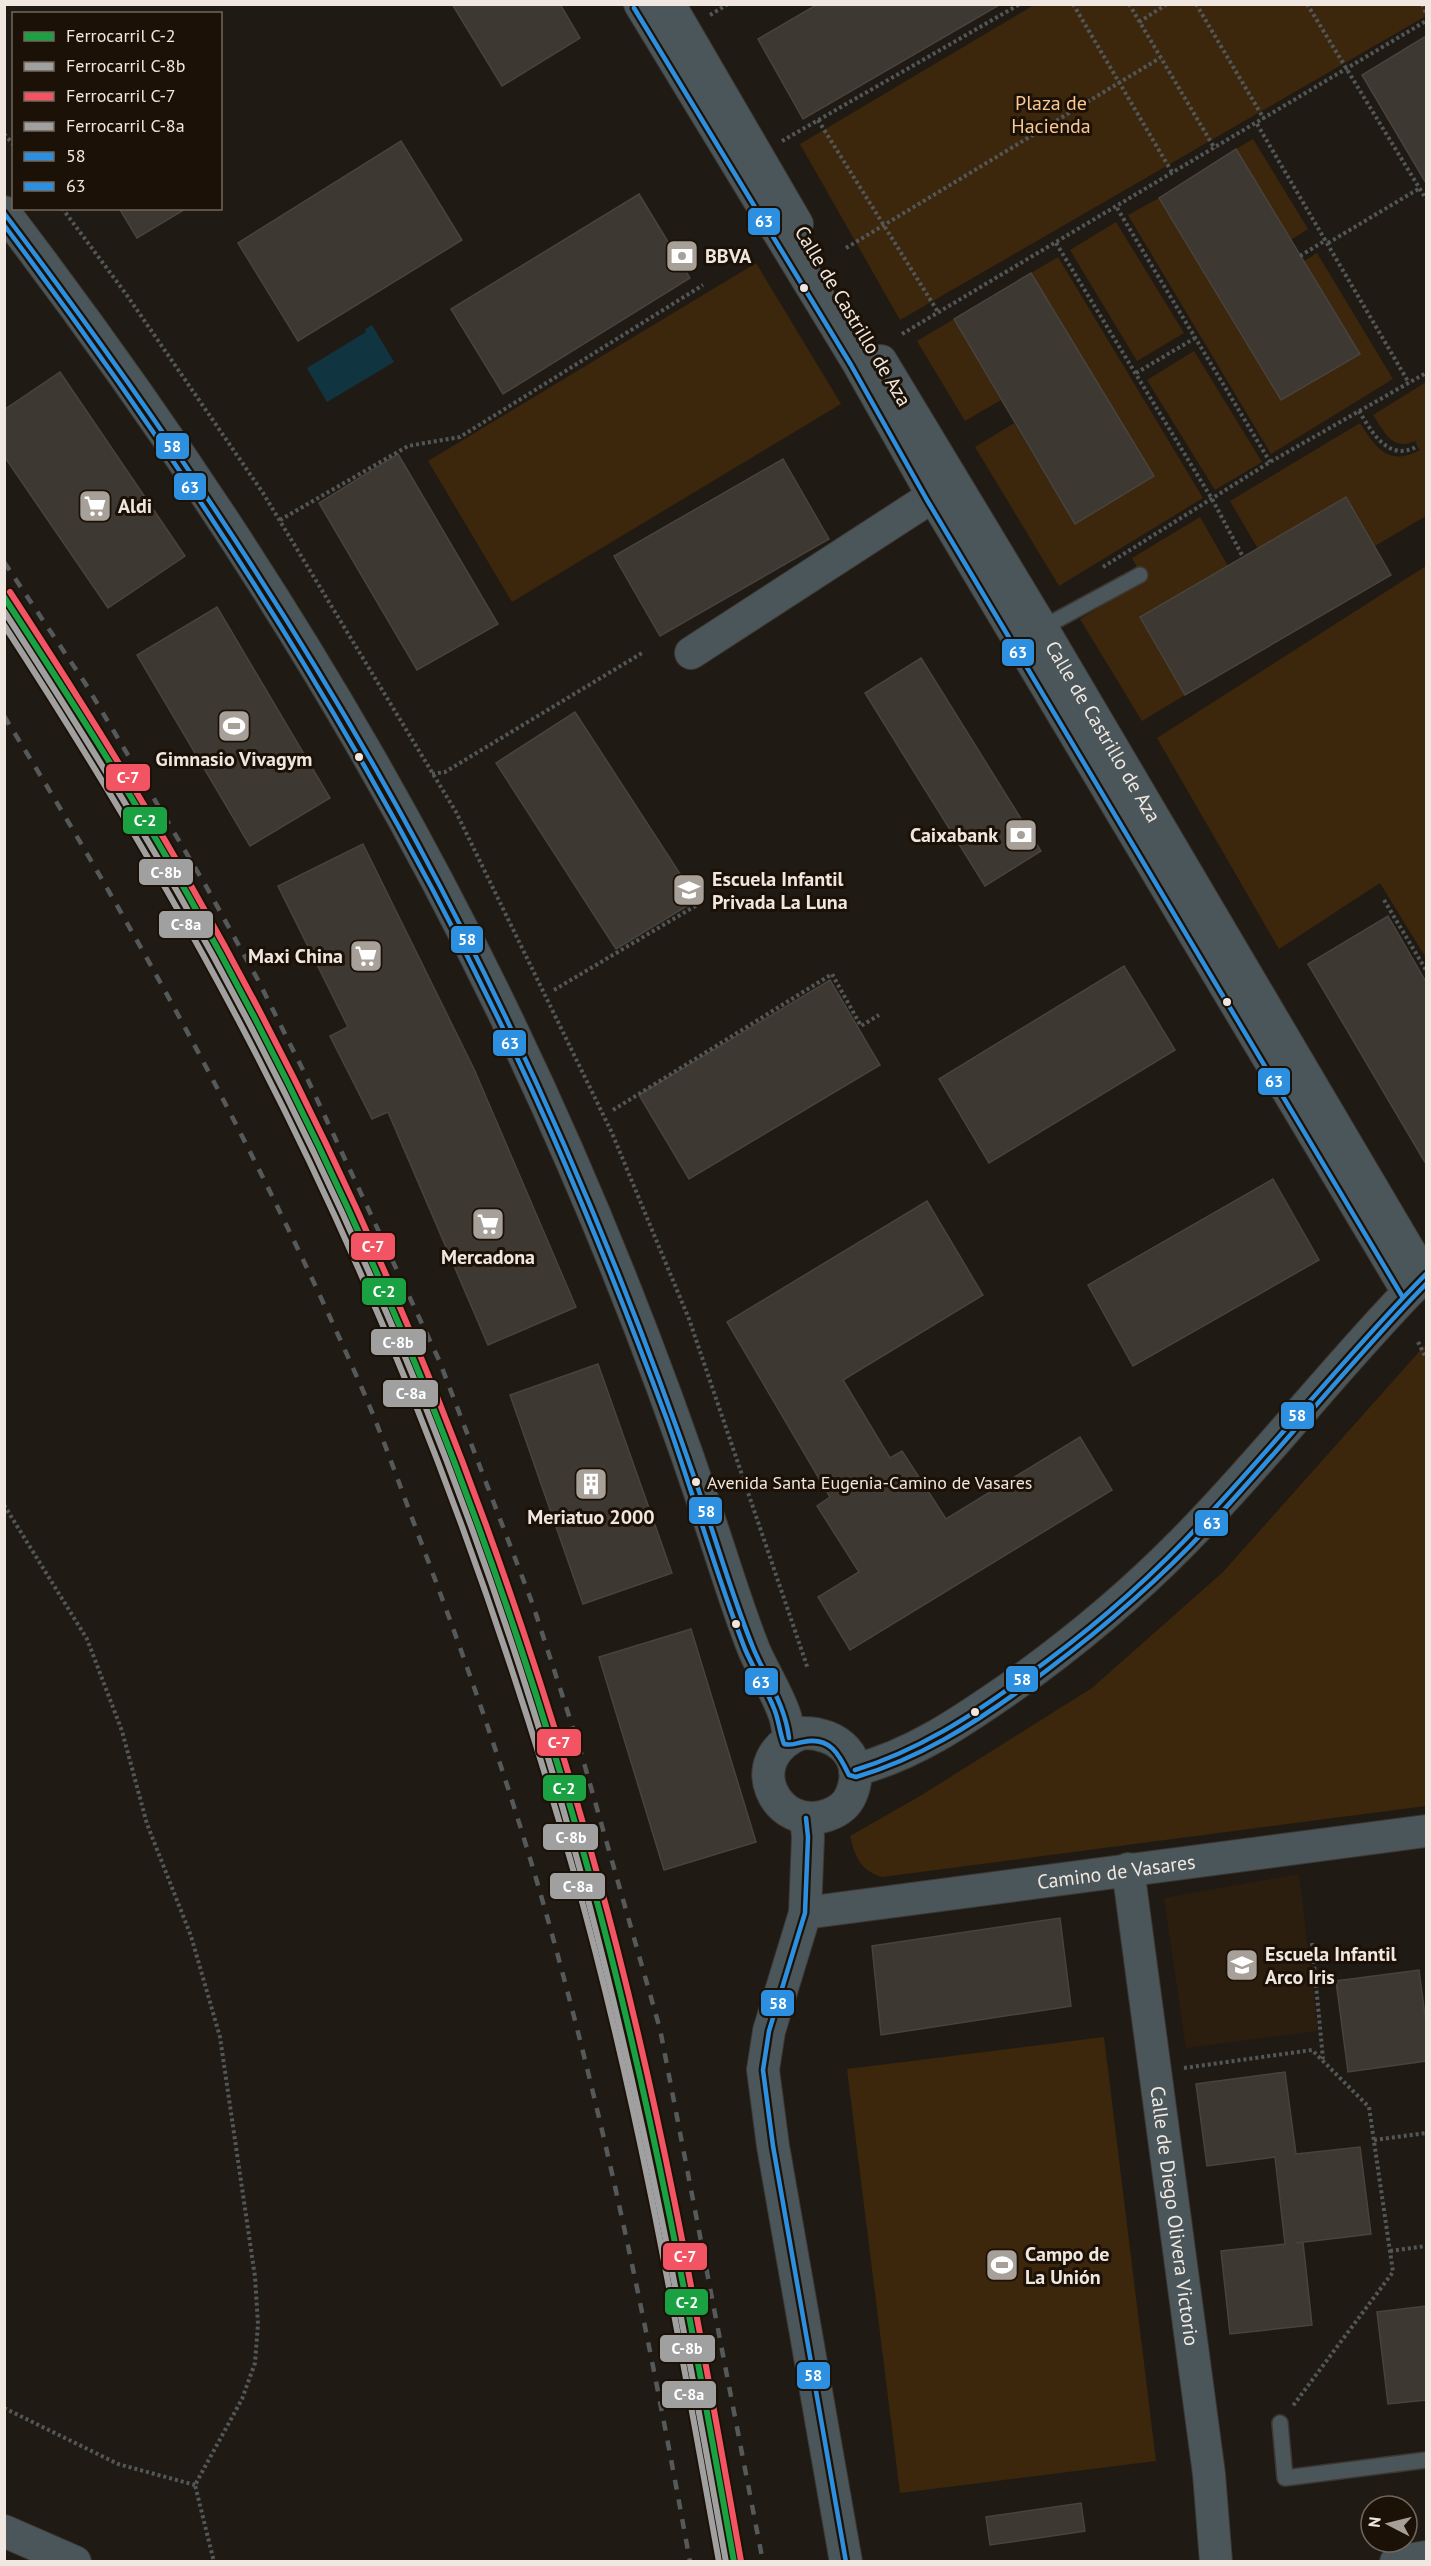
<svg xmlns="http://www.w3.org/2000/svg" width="1431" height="2566" viewBox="0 0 1431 2566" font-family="'PT Sans',sans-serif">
  <rect width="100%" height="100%" fill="#201a14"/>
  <path fill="#2c1e0f" d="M1299,1874l19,157 -132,17 -22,-150z"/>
  <g fill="#3c260c">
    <path d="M1034,5l392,-1v12l-526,304 -100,-176z"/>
    <path d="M1253,139l55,90 -17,11 -55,-91z"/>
    <path d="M1159,198l122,202 79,-46 -56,-93 13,-8 76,126 -122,75 -143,-239z"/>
    <path d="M1116,222l68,111 -47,28 -67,-111z"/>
    <path d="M1058,257l145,241 -144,88 -84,-139 39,-24 61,101 78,-48 -122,-203z"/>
    <path d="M756,263l85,141 -329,198 -84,-141z"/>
    <path d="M954,319l47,81 -36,21 -48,-80z"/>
    <path d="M1194,351l68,111 -47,28 -68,-110z"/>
    <path d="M1426,382v134l-51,30 -29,-49 -88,52 -28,-48 130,-78c16,25 29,44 60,27l-5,-9c-23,11 -31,-10 -42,-26z"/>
    <path d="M1200,517l28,49 -88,51 45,78 -43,26 -62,-102 64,-39 -12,-22z"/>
    <path d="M1426,566v392l-46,-75 -101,66 -122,-211z"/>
    <path d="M1426,1344v462l-544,71c-21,-6 -27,-20 -32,-41l70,-40 172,-108 131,-116z"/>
    <path d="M1104,2037l52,424 -256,32 -53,-424z"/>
  </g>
  <path fill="#113540" d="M372,325l22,37 -67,40 -20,-34 59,-36 -1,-3z"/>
  <g fill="#3d3832" stroke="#48433d" stroke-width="1.5">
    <path d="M452,4h108l20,34 -78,48z"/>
    <path d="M818,4h183l-198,115 -45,-80z"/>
    <path d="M1426,36v147l-64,-108z"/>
    <path d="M401,141l61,99 -164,101 -60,-98z"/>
    <path d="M1236,149l124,205 -79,46 -122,-202z"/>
    <path d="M639,194l51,84 -187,116 -52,-85z"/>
    <path d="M119,208h68l-50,30z"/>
    <path d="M1031,273l123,203 -79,48 -121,-205z"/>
    <path d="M60,372l125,184 -77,52 -104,-152v-46z"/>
    <path d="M398,454l100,170 -81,46 -98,-167z"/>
    <path d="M783,459l46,80 -169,97 -46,-80z"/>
    <path d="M1346,497l45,78 -206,120 -45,-78z"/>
    <path d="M217,607l113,191 -80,48 -113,-191z"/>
    <path d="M921,658l120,193 -56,35 -120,-193z"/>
    <path d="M575,712l122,188 -81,49 -120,-186z"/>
    <path d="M363,844l111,225 102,238 -88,38 -100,-233 -16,7 -42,-83 18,-9 -70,-141z"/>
    <path d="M1388,916l38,66v182l-118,-200z"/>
    <path d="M1124,966l51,84 -186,113 -50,-84z"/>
    <path d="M830,980l50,85 -191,114 -50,-84z"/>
    <path d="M1273,1179l46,81 -186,106 -45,-81z"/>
    <path d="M927,1201l56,94 -140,85 47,78 12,-7 44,68 134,-82 32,53 -262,160 -32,-53 41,-25 -42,-66 13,-9 -103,-175z"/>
    <path d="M598,1364l74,209 -89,31 -73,-209z"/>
    <path d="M691,1629l65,213 -92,28 -65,-213z"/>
    <path d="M1060,1918l11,88 -190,29 -9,-89z"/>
    <path d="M1419,1970l7,53v38l-78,11 -12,-91z"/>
    <path d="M1285,2072l11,82 64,-7 11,87 -75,9 7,-1 9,83 -82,9 -9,-83 64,-7 -10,-87 -68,9 -11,-82z"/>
    <path d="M1426,2306v94l-38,4 -11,-92z"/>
    <path d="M1081,2503l4,28 -95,14 -4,-28z"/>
  </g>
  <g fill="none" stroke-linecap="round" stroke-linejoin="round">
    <defs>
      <g id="service">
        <path d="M1042,628l98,-53"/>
        <path d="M1280,2423l5,55 141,-18"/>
      </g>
      <g id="minor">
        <path d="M640,4l217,357 76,135 475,796"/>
        <path d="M669,4l128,220"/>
        <path d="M4,212c132,173 254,352 362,540 140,243 254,501 343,767 15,44 28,88 45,131 9,21 22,41 30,63 3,7 4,17 5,25"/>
        <path id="s1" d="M881,361l161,267 382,648"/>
        <path d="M691,653l242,-157"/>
        <path d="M802,1733c36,-1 65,25 49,62 -4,10 -12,16 -23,20 -52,19 -90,-57 -26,-82z"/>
        <path d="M855,1770c58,-15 106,-48 155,-82 62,-44 120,-92 173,-146 84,-85 156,-180 240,-265"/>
        <path d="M806,1818l2,19 -3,76 -36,118 -6,39 10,76 73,416"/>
        <path id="s2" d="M1128,1869l81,605 7,88"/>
        <path id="s3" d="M805,1913l621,-82"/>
        <path d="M4,2531l71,31"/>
        <path d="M1396,2562l30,-5"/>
      </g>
    </defs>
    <use href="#service" stroke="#3c3731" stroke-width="18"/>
    <use href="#minor" stroke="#3c3731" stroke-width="34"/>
    <g stroke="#525758" stroke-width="4" stroke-dasharray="3 3" stroke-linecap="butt">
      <path d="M1073,4l100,170"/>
      <path d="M1129,4l86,145"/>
      <path d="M1196,4l68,115"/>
      <path d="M1307,4l119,195"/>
      <path d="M1422,4l4,9"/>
      <path d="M710,15l18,-11"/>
      <path d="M1139,22l28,-18"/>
      <path d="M818,120l120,192"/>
      <path d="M1257,124l152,259"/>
      <path d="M4,134l10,11"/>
      <path d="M782,141l238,-137"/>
      <path d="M62,208l64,86 137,199 193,319 156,321 45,109 32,77 119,350"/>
      <path d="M1117,208l153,254"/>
      <path d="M1056,243l156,256 31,58"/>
      <path d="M1328,243l92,-55"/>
      <path d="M846,248l314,-190"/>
      <path d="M1300,256l26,-16"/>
      <path d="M902,334l524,-313"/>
      <path d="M1136,373l59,-35"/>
      <path d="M1359,411c13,21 29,52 59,35"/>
      <path d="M280,520l128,-74 52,-9 243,-152"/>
      <path d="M1103,567l167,-105 156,-89"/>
      <path d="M432,774l13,-2 197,-119"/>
      <path d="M1384,900l42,70"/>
      <path d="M554,990l143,-85"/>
      <path d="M613,1110l219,-136 29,52 18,-11"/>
      <path d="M1418,1342l8,16"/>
      <path d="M4,1505l83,134 35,92 25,93 44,112 29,101 35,240 3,47 -3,39 -13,36 -47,86 19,77"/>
      <path d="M1312,1943l11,116"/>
      <path d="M1184,2068l128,-18 57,57 24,165 -101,135"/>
      <path d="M1374,2140l52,-7"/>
      <path d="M1390,2251l36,-5"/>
      <path d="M4,2408l114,56 77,21"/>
    </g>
    <use href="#service" stroke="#4a565a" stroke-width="15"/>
    <use href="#minor" stroke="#4a565a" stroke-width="32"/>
    <g stroke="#555959" stroke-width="4.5" stroke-dasharray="10 10" stroke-linecap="butt">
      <path d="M4,562l81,121 121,203 52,94 49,98 132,282 94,245 49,151 78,273 103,533"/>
      <path d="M4,716c135,218 257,442 360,677 21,49 38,99 57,149 47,124 91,250 127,378 59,210 103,426 142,642"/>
    </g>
    <defs>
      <g id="bus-1">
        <path d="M4,213c152,201 293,409 413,630 113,209 206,427 283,651 18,52 33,105 54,156 13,30 31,55 35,88"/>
        <path d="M855,1770c62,-19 115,-53 167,-91 58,-41 113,-87 163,-139 83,-86 157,-181 241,-266"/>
        <path d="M806,1818l2,19 -3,76 -36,118 -6,39 10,76 73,416"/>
      </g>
      <g id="bus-2">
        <path d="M634,8l217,357 76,135 475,796"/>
        <path d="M4,225c213,283 403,583 547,907 42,95 80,191 116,288 27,76 49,154 78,229 9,21 22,41 30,62 4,11 5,23 9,33 7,2 12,-1 19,-2 27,-6 36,12 46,33l7,2c62,-18 116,-52 167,-89 59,-43 115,-89 166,-141 82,-85 155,-179 237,-263"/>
      </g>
    </defs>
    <use href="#bus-1" stroke="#1c1106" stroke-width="9"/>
    <use href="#bus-2" stroke="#1c1106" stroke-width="9"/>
    <use href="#bus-1" stroke="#2d8fdf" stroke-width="4.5"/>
    <use href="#bus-2" stroke="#2d8fdf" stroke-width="4.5"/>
    <defs>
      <path id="rail-1" d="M4,597c64,98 127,196 184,298 174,308 308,640 402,981 62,225 103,456 144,686"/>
      <path id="rail-2" d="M4,611c61,94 121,189 177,287 145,256 264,530 352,811 88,278 142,565 193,853"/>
      <path id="rail-3" d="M10,592c64,98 127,197 184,299 175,308 309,641 403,982 63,226 103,457 144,688"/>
      <path id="rail-4" d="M4,625c91,140 177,283 254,433 134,260 237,536 317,818 63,224 103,456 144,686"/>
    </defs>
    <use href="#rail-1" stroke="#1c1106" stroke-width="10"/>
    <use href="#rail-2" stroke="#1c1106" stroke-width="10"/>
    <use href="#rail-3" stroke="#1c1106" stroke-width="10"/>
    <use href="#rail-4" stroke="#1c1106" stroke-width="10"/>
    <use href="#rail-1" stroke="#1aa142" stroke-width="6"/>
    <use href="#rail-2" stroke="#a0a0a0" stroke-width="6"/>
    <use href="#rail-3" stroke="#f35464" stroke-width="6"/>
    <use href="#rail-4" stroke="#a0a0a0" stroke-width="6"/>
  </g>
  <defs>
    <symbol id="bank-square" viewBox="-11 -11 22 22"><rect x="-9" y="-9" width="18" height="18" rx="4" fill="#a7a099" stroke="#1c1106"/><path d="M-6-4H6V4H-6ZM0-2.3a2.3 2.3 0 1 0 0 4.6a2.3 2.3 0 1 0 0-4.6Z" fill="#fff"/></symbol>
    <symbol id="supermarket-square" viewBox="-11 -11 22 22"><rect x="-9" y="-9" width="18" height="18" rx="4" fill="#a7a099" stroke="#1c1106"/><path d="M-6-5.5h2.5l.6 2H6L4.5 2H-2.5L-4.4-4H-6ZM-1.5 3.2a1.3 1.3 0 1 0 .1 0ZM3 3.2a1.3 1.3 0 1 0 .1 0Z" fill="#fff"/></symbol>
    <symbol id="stadium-square" viewBox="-11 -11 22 22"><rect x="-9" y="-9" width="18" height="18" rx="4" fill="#a7a099" stroke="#1c1106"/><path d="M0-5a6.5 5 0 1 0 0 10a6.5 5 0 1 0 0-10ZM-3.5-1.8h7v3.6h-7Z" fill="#fff"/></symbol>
    <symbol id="school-square" viewBox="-11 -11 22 22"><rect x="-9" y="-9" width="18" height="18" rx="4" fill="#a7a099" stroke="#1c1106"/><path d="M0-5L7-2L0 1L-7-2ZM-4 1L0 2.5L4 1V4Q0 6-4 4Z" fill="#fff"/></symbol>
    <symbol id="building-square" viewBox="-11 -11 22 22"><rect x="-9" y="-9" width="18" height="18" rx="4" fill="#a7a099" stroke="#1c1106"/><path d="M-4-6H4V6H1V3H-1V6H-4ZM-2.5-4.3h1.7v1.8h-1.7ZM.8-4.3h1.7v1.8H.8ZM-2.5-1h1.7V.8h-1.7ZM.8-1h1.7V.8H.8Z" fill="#fff"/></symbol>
  </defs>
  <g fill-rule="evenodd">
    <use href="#bank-square" x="663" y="237" width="38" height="38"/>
    <use href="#supermarket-square" x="76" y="487" width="38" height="38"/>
    <use href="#stadium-square" x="215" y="707" width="38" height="38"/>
    <use href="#bank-square" x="1002" y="816" width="38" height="38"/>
    <use href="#school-square" x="670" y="871" width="38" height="38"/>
    <use href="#supermarket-square" x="347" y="937" width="38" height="38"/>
    <use href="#supermarket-square" x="469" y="1205" width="38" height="38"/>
    <use href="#building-square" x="572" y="1465" width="38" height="38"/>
    <use href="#school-square" x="1223" y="1946" width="38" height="38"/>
    <use href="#stadium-square" x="983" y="2246" width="38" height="38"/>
  </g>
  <g fill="#f0e8e0" stroke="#1c1106" stroke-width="2">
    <circle cx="804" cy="288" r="5"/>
    <circle cx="359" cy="757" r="5"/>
    <circle cx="1227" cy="1002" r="5"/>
    <circle cx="696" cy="1482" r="5"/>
    <circle cx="736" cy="1624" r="5"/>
    <circle cx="975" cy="1712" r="5"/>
  </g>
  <g text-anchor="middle" stroke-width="6" stroke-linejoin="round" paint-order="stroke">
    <g font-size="18" fill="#f0e8e0" stroke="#1c1106" text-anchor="start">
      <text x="707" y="1489">Avenida Santa Eugenia-Camino de Vasares</text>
    </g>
    <g font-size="20" fill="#fbc892" stroke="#1c1106">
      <text x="1051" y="110">Plaza de<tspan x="1051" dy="23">Hacienda</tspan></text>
    </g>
    <g font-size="20" font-weight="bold" fill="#f0e8e0" stroke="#1c1106" text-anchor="start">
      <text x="705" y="263">BBVA</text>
      <text x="118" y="513">Aldi</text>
      <text x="234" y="766" text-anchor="middle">Gimnasio Vivagym</text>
      <text x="998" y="842" text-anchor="end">Caixabank</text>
      <text x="712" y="886">Escuela Infantil<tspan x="712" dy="23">Privada La Luna</tspan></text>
      <text x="343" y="963" text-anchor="end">Maxi China</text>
      <text x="488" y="1264" text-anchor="middle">Mercadona</text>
      <text x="591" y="1524" text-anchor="middle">Meriatuo 2000</text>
      <text x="1265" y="1961">Escuela Infantil<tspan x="1265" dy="23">Arco Iris</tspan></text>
      <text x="1025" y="2261">Campo de<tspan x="1025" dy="23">La Unión</tspan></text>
    </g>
    <g font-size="20" fill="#f0e8e0" stroke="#1c1106">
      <text transform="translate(853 316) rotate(59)" y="7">Calle de Castrillo de Aza</text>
      <text dy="7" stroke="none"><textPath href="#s1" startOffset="432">Calle de Castrillo de Aza</textPath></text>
      <text dy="7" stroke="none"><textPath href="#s3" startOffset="314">Camino de Vasares</textPath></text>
      <text dy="7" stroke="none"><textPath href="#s2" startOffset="350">Calle de Diego Olivera Victorio</textPath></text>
    </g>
  </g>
  <g stroke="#1c1106" stroke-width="2">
    <rect x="747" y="207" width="34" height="29" rx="6" fill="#2d8fdf"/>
    <rect x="155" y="432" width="35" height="28" rx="6" fill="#2d8fdf"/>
    <rect x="173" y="472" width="34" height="29" rx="6" fill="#2d8fdf"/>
    <rect x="1001" y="638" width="34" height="29" rx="6" fill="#2d8fdf"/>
    <rect x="105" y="763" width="46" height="29" rx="6" fill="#f35464"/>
    <rect x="122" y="806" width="46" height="29" rx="6" fill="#1aa142"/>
    <rect x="138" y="858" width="56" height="28" rx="6" fill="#a0a0a0"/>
    <rect x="158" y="910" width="56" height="29" rx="6" fill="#a0a0a0"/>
    <rect x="450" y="925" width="34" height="29" rx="6" fill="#2d8fdf"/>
    <rect x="492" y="1029" width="35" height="28" rx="6" fill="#2d8fdf"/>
    <rect x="1257" y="1067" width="34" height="29" rx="6" fill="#2d8fdf"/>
    <rect x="350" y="1232" width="46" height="29" rx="6" fill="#f35464"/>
    <rect x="361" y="1277" width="46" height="29" rx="6" fill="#1aa142"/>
    <rect x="370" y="1328" width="57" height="28" rx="6" fill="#a0a0a0"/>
    <rect x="382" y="1379" width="57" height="29" rx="6" fill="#a0a0a0"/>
    <rect x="1280" y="1401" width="35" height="29" rx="6" fill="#2d8fdf"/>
    <rect x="688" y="1496" width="35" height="29" rx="6" fill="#2d8fdf"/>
    <rect x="1194" y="1509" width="35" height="28" rx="6" fill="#2d8fdf"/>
    <rect x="1005" y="1665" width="34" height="28" rx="6" fill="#2d8fdf"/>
    <rect x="744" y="1667" width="35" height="29" rx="6" fill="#2d8fdf"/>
    <rect x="536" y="1728" width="46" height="29" rx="6" fill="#f35464"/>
    <rect x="542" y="1774" width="45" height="28" rx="6" fill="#1aa142"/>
    <rect x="542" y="1823" width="57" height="28" rx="6" fill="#a0a0a0"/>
    <rect x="549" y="1872" width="57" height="28" rx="6" fill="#a0a0a0"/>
    <rect x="760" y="1989" width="35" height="28" rx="6" fill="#2d8fdf"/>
    <rect x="662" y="2242" width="46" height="29" rx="6" fill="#f35464"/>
    <rect x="664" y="2288" width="45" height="28" rx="6" fill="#1aa142"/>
    <rect x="659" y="2334" width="57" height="29" rx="6" fill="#a0a0a0"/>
    <rect x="796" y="2361" width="35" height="29" rx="6" fill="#2d8fdf"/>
    <rect x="661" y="2380" width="56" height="29" rx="6" fill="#a0a0a0"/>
  </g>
  <g font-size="16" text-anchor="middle" font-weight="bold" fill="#fff">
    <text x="764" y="227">63</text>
    <text x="172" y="452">58</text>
    <text x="190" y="493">63</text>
    <text x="1018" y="658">63</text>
    <text x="128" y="783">C-7</text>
    <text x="145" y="826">C-2</text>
    <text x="166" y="878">C-8b</text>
    <text x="186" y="930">C-8a</text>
    <text x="467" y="945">58</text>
    <text x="510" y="1049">63</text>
    <text x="1274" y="1087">63</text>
    <text x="373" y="1252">C-7</text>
    <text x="384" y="1297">C-2</text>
    <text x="398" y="1348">C-8b</text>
    <text x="411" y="1399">C-8a</text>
    <text x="1297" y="1421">58</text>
    <text x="706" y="1517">58</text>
    <text x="1212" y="1529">63</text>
    <text x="1022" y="1685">58</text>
    <text x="761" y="1688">63</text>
    <text x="559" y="1748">C-7</text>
    <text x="564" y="1794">C-2</text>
    <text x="571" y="1843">C-8b</text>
    <text x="578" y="1892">C-8a</text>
    <text x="778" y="2009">58</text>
    <text x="685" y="2262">C-7</text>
    <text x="687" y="2308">C-2</text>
    <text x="687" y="2354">C-8b</text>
    <text x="813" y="2381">58</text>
    <text x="689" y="2400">C-8a</text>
  </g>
  <rect width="1431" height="2566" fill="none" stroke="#f0e8e0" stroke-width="12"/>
  <rect x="12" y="12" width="210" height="198" fill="#1c1106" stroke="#71675d" stroke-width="1.5"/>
  <rect x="24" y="32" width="30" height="9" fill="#1aa142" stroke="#71675d" stroke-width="1.5"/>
  <text x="66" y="42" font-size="18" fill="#f0e8e0">Ferrocarril C-2</text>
  <rect x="24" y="62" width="30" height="9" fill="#a0a0a0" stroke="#71675d" stroke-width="1.5"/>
  <text x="66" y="72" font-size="18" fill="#f0e8e0">Ferrocarril C-8b</text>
  <rect x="24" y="92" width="30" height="9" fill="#f35464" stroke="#71675d" stroke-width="1.5"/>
  <text x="66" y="102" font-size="18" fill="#f0e8e0">Ferrocarril C-7</text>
  <rect x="24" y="122" width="30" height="9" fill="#a0a0a0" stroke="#71675d" stroke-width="1.5"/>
  <text x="66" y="132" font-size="18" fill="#f0e8e0">Ferrocarril C-8a</text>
  <rect x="24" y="152" width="30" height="9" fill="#2d8fdf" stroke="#71675d" stroke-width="1.5"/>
  <text x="66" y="162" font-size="18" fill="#f0e8e0">58</text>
  <rect x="24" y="182" width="30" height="9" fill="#2d8fdf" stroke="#71675d" stroke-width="1.5"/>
  <text x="66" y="192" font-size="18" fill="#f0e8e0">63</text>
  <g transform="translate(1389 2524) rotate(277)"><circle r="28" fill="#1c1106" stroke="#71675d" stroke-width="1.5"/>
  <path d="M0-4.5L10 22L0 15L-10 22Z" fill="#a7a099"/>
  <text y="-9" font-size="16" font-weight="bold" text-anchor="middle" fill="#f0e8e0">N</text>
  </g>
</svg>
